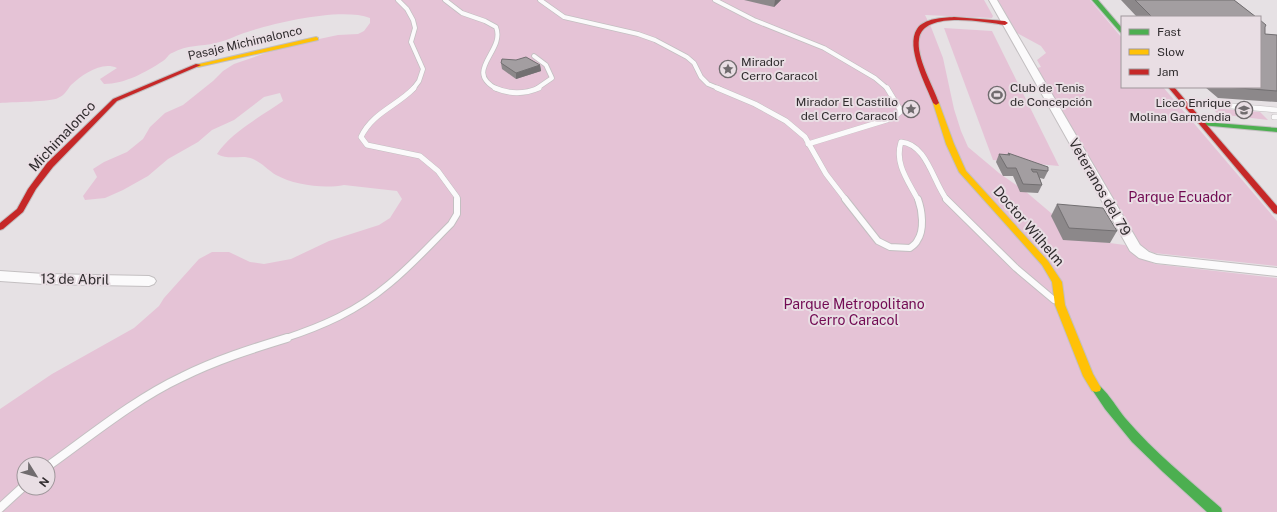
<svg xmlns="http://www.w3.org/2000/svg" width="1277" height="512" viewBox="0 0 1277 512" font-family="'Public Sans',sans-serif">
  <rect width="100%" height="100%" fill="#e6e1e4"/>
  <g fill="#e5c3d6" fill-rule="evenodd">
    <path d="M0,0h984l9,16 -1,2 -67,-3 6,12 12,31 11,51 7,22 7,16 31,26 26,18 52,44 25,7 23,3 16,13 14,6 122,14v234h-1277v-103l52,-35 82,-46 25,-22 5,-8 35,-39 13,-7h17l21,10 14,2 27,-5 38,-18 50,-16 11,-7 12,-19 -5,-8 -53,-6c-20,4 -50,0 -68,-10 -8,-5 -15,-13 -23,-16 -11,-5 -23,2 -36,-5 13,-21 46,-39 66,-53l-3,-8 -16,4 -30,23 -22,10 -14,12 -30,17 -20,17 -25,14 -18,8 -20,2 -2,-4 14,-19 -4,-8 11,-7 23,-10 16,-13 7,-12 15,-14 18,-8 30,-24 10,-10 11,-7 52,-18 52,-11 20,-1 6,-3 6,-8v-5c-29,-11 -96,5 -126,15 -9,3 -18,8 -28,10 -16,4 -28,1 -44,10 -4,1 -5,6 -9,8 -17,11 -38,23 -59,23l-4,-5 17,-11c-15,-7 -34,6 -46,17 -4,5 -6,10 -13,13 -6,4 -48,4 -58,5zM24,464h24v24h-24z"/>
    <path d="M998,0h92l32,38v49h41l114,134v45l-123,-13 -12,-6 -105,-179 4,-1 -4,-7 9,-7 -5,-7 -24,-13z"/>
    <path d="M944,28l48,3 67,135 -66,-6z"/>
    <path d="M1212,108l48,4 8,8 -50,-6z"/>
  </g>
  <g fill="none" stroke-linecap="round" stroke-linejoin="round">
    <defs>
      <g id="lane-far3">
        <path d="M398,0l9,9 6,11 2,8 -4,14 12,27 -4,12 -6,8"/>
        <path d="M445,0l17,13 23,8 11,6c10,24 -34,44 1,62"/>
        <path d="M540,0l24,17 74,17 17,6 32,17 7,6 7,14 7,7 12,5"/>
        <path d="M715,0l39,20 70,28 51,30 13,11"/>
        <path d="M534,56l12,9 6,13 -16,11"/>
      </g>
      <g id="lane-far2">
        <path d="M414,88c-17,18 -42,25 -53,49l6,8 53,11 18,15 19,26v3"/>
        <path d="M495,88c14,6 30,6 44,0"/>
        <path d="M717,88l38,16 31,17 19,16 21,37 20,26"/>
        <path d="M1185,102l92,8"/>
        <path d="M1274,117h3"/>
        <path d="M808,144l85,-26 8,-7 -14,-23"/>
        <path d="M918,200c-9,-18 -24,-36 -17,-58 26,2 32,40 46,58"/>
      </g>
      <g id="lane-far1">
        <path d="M845,199l33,42 12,6 20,1c2,-2 6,-4 7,-7 8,-11 5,-31 1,-42"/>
        <path d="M946,199l70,69 38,32"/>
        <path d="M283,339c40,-13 74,-28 106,-55 22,-18 42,-40 62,-60l6,-10v-15"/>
      </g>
      <g id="lane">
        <path d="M48,466c42,-30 87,-67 134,-89 34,-17 69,-28 105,-39"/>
        <path d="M0,508l24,-22"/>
      </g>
      <g id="street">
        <path d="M989,0h8l143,245 9,7 8,3 120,13v8l-121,-13 -17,-5 -9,-7z"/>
        <path d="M0,271l44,3 105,2 5,2 2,3 -2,3 -5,2 -105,-2 -44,-3z"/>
      </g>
      <g id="fast">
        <path d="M1092,0h6l24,28v5l-2,-1z"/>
        <path d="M1203,122l74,6v4l-76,-7v-2z"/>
        <path d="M1096,384c8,2 23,27 30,35 28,33 62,60 95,89l1,4h-15l-44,-40 -31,-30 -27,-33 -14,-21 1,-3z"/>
      </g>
      <g id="slow">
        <path d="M316,37l2,1v2l-120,27 -3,-2z"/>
        <path d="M936,101l3,2 15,41 12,27 82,90 14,21 3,23 28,69 8,14 -1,3 -4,1 -4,-1 -9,-15 -28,-71 -3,-23 -10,-17 -83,-93 -13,-28 -13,-41z"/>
      </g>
      <g id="jam">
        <path d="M954,17l51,4 3,2 -3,2c-20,-3 -82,-15 -86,14 -3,18 14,47 20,64l-3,2 -3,-2c-7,-18 -28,-56 -16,-74 7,-11 26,-11 37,-12z"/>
        <path d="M196,64l5,1 -84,36 -64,66 -17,22 -13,23 -20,17 -3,1v-7l17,-14 11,-20 19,-26 66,-64z"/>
        <path d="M1168,87h6l103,119v8l-3,-1z"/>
      </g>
    </defs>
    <use href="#lane-far3" stroke="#c3bfc1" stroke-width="5.5"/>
    <use href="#lane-far2" stroke="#c3bfc1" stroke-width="6"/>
    <use href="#lane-far1" stroke="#c3bfc1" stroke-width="8"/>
    <use href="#lane" stroke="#c3bfc1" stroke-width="10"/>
    <use href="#street" stroke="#c3bfc1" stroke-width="2"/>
    <use href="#fast" stroke="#c3bfc1" stroke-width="2"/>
    <use href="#slow" stroke="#c3bfc1" stroke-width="2"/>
    <use href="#jam" stroke="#c3bfc1" stroke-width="2"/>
    <use href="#lane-far3" stroke="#fbfafb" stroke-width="4"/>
    <use href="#lane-far2" stroke="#fbfafb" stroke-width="5"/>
    <use href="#lane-far1" stroke="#fbfafb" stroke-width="6"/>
    <use href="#lane" stroke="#fbfafb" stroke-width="8"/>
    <use href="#street" fill="#fbfafb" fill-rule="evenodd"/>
    <use href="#fast" fill="#4caf50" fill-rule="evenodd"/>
    <use href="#slow" fill="#ffc107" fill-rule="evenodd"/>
    <use href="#jam" fill="#c62828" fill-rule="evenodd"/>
  </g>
  <g fill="#8c888a">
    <path d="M744,0h37l-7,7z"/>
    <path d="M1121,0h113l22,17h-119z"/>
    <path d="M1265,28v6l12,1v67l-59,-4 -13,-11h55z"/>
    <path d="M501,63l39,2 1,6 -25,8 -14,-10z"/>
    <path d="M1008,153l40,18 -4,8 -4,-1 2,7 -4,8 -18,-1 -7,-16h-10l-7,-14 3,-8 8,1z"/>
    <path d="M1057,204l60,27 -7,12 -47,-3 -12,-24z"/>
  </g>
  <g fill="#726f71">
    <path d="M775,0h6l-7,7z"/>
    <path d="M540,65l1,6 -25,8v-6z"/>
  </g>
  <g fill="#a39ea1" stroke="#726f71">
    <path d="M1135,0h99l22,17h-104z"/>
    <path d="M1260,20l6,5 -1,2v7l12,1v56l-51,-4h34z"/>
    <path d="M526,57l14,8 -24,8 -15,-10 1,-4 14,1z"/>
    <path d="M1008,153l40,14v4l-17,-2 2,3h4l5,13 -19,-1 -7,-16h-9l-8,-14 11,1z"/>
    <path d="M1057,204l46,4 14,23 -48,-3z"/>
  </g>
  <defs>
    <symbol id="sight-ring" viewBox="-11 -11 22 22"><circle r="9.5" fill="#e9dee4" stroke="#706b6e" stroke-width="1.5"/><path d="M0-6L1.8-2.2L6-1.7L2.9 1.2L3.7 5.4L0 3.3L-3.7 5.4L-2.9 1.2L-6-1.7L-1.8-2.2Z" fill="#706b6e"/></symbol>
    <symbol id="stadium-ring" viewBox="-11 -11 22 22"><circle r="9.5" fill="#e9dee4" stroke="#706b6e" stroke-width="1.5"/><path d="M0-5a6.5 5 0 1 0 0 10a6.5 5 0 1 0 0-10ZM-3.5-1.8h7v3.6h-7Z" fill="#706b6e"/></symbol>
    <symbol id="school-ring" viewBox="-11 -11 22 22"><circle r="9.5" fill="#e9dee4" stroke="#706b6e" stroke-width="1.5"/><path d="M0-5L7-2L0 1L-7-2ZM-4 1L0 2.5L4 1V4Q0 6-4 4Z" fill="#706b6e"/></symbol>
  </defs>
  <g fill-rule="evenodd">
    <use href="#sight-ring" x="718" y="59" width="20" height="20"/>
    <use href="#stadium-ring" x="987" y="85" width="20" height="20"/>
    <use href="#sight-ring" x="901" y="99" width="20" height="20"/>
    <use href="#school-ring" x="1234" y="100" width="20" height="20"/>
  </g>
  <g text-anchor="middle" stroke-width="4" stroke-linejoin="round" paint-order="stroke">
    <g font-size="12" fill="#302c2e" stroke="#e9dee4">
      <text transform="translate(245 43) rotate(-13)" y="4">Pasaje Michimalonco</text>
    </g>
    <g font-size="12" fill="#302c2e" stroke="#e9dee4" text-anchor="start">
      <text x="741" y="66">Mirador<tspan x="741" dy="14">Cerro Caracol</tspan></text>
      <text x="1010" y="92">Club de Tenis<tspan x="1010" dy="14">de Concepción</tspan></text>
      <text x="898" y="106" text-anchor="end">Mirador El Castillo<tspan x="898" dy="14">del Cerro Caracol</tspan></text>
      <text x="1231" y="107" text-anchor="end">Liceo Enrique<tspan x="1231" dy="14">Molina Garmendia</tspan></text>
    </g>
    <g font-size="14" fill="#302c2e" stroke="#e9dee4">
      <text transform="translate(62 136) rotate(-47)" y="5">Michimalonco</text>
      <text transform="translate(1100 187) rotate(60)" y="5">Veteranos del 79</text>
      <text transform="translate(1029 226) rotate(49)" y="5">Doctor Wilhelm</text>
      <text transform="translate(75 279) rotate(1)" y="5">13 de Abril</text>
    </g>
    <g font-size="14" fill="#720a53" stroke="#e9dee4">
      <text x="1180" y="202">Parque Ecuador</text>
      <text x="854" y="309">Parque Metropolitano<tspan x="854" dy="16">Cerro Caracol</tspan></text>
    </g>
  </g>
  <rect x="1121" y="16" width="140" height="72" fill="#e9dee4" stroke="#9f979b"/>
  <rect x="1129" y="29" width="20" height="6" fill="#4caf50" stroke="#9f979b"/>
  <text x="1157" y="36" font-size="12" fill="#302c2e">Fast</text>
  <rect x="1129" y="49" width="20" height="6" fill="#ffc107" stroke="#9f979b"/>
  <text x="1157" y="56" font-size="12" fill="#302c2e">Slow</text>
  <rect x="1129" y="69" width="20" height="6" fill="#c62828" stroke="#9f979b"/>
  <text x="1157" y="76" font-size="12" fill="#302c2e">Jam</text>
  <g transform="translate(36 476) rotate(127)"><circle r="19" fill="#e9dee4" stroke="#9f979b"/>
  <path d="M0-3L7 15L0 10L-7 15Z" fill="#706b6e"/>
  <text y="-6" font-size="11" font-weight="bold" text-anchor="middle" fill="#302c2e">N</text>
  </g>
</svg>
